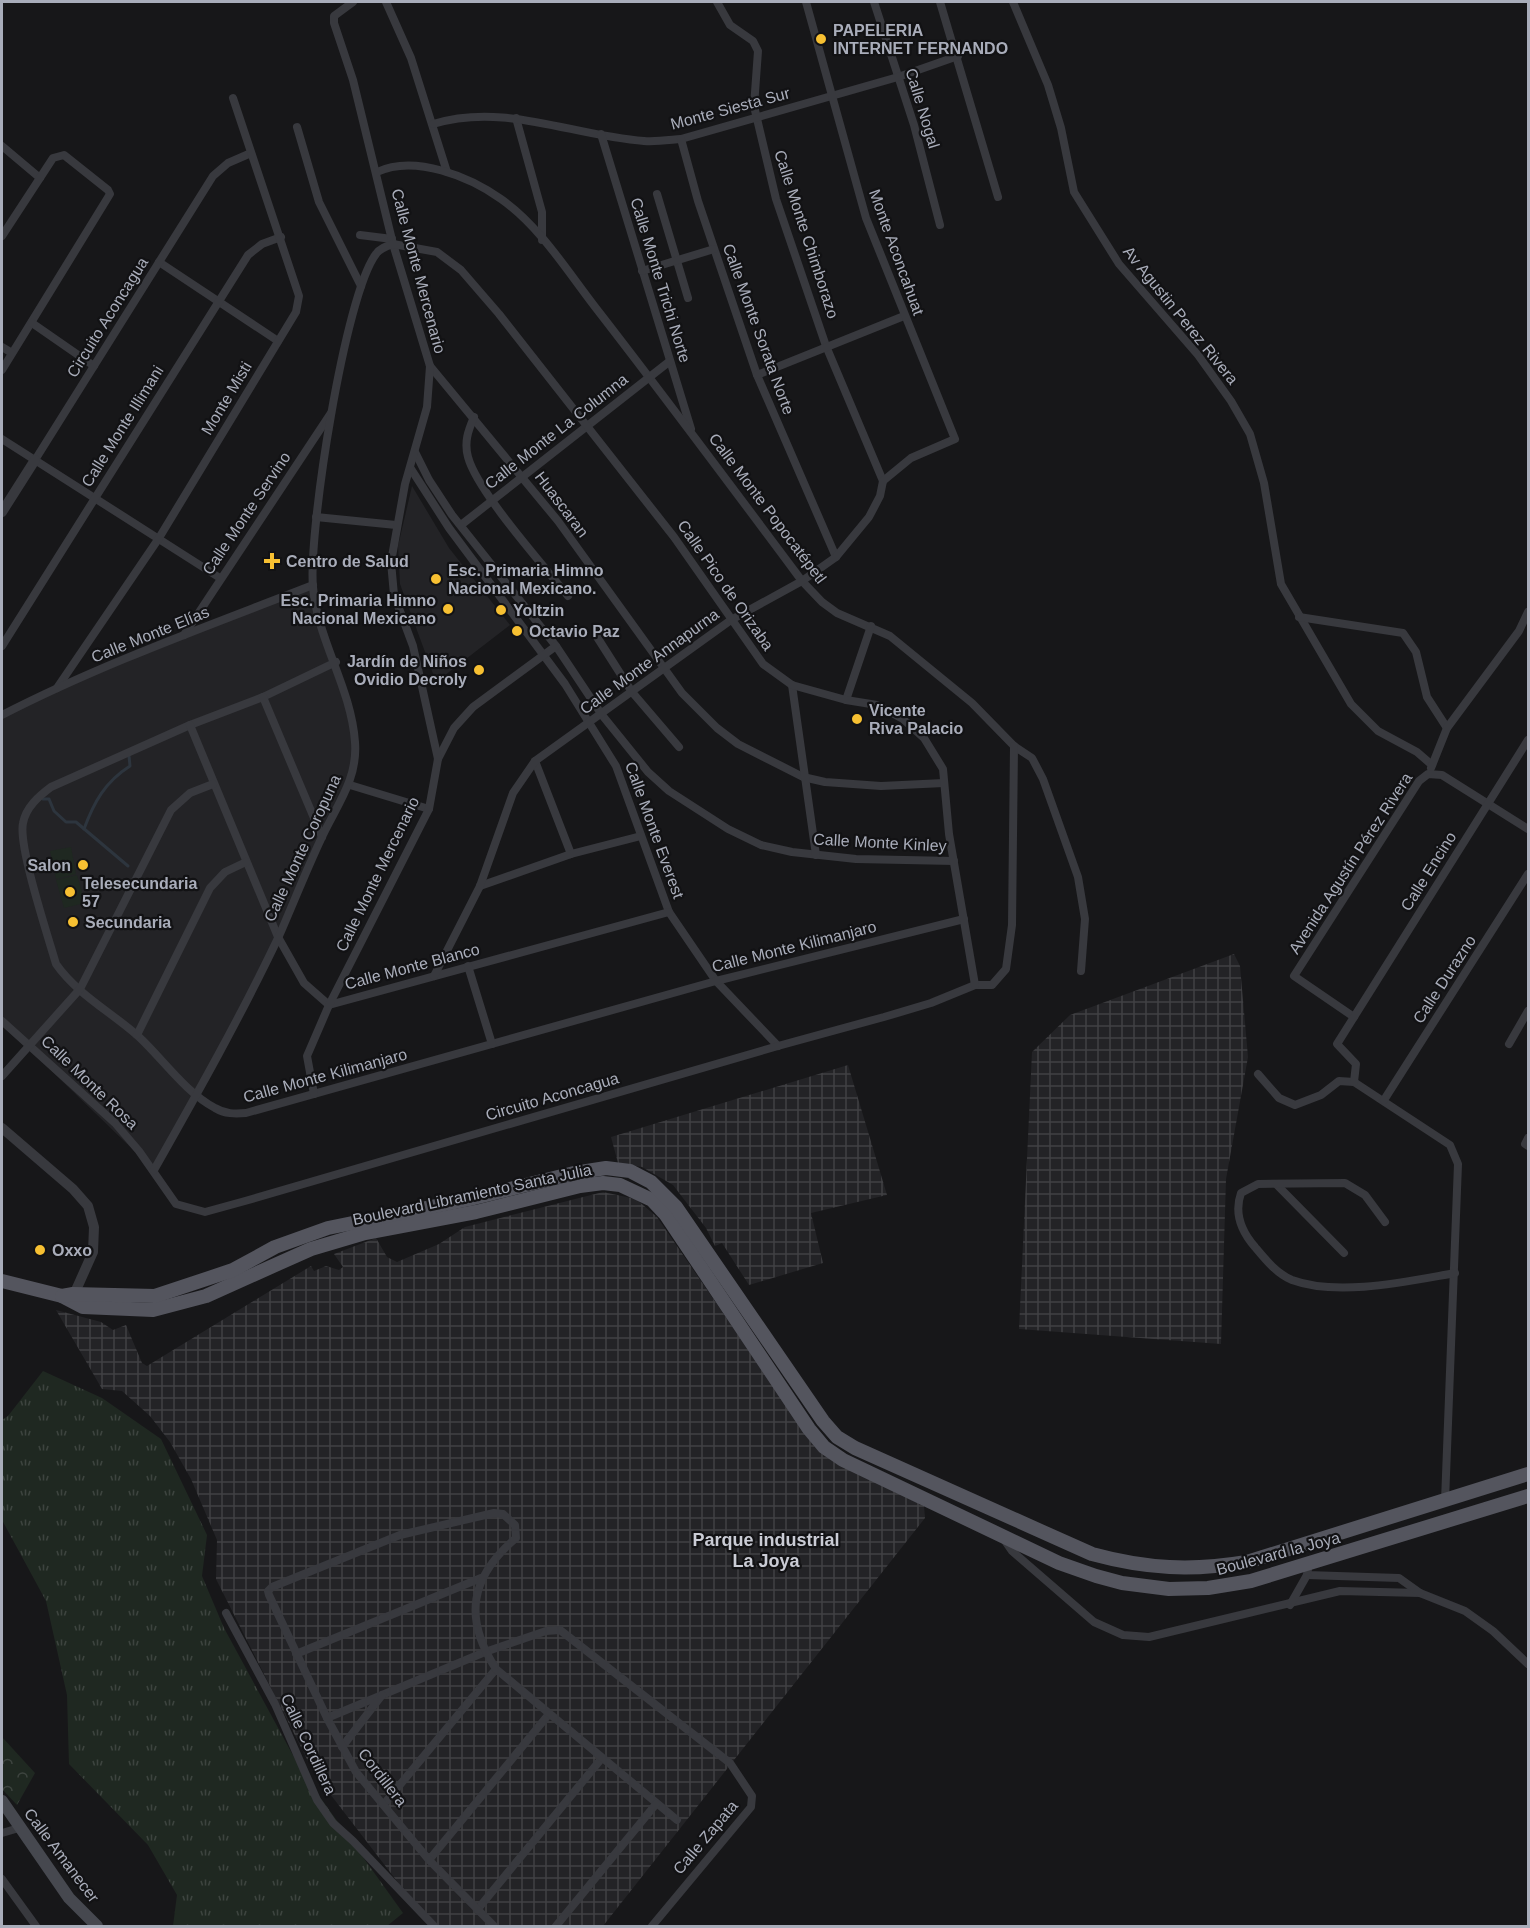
<svg xmlns="http://www.w3.org/2000/svg" width="1530" height="1928" viewBox="0 0 1530 1928" font-family="Arial,sans-serif">
  <defs>
    <pattern id="industrial-grid" width="8" height="8" patternUnits="userSpaceOnUse" patternTransform="scale(1.5)"><rect width="8" height="8" fill="#232326"/><path d="M0 4h8M4 0v8" fill="none" stroke="#404043"/></pattern>
    <pattern id="grass-tufts" width="24" height="20" patternUnits="userSpaceOnUse" patternTransform="scale(1.5)"><rect width="24" height="20" fill="#1f2821"/><path d="M3 7l-1-3M5 7V3M7 7l1-3M15 17l-1-3M17 17v-4M19 17l1-3" fill="none" stroke="#3d443f"/></pattern>
    <pattern id="park-crowns" width="20" height="18" patternUnits="userSpaceOnUse" patternTransform="scale(1.5)"><rect width="20" height="18" fill="#1f2821"/><path d="M2 6a3 3 0 1 1 6 0M12 15a3 3 0 1 1 6 0" fill="none" stroke="#3d443f"/></pattern>
  </defs>
  <rect width="100%" height="100%" fill="#171719"/>
  <g fill="#232326">
    <path d="M412,486l37,62 61,77 -74,57 -36,-98 -2,-38z"/>
    <path d="M313,585l35,118 7,59 -77,175 -124,233 -152,-147v-308l25,-13z"/>
  </g>
  <g fill="url(#industrial-grid)">
    <path d="M1234,954l6,12 8,91 -22,122 -5,165 -202,-15 13,-277 38,-37z"/>
    <path d="M848,1065l39,130 -76,18 12,50 -74,22 -27,-42 -7,3 -9,-18 -33,-43 -31,-18 -24,-4 -7,-26z"/>
    <path d="M603,1192l33,7 21,18 158,230 20,15 89,44 1,12 -322,408h-165l-25,-24 -99,-129 -98,-194 1,-39 -26,-61 -21,-37 -20,-26 -28,-25 -20,-2 -46,-79 45,12 12,8 13,-5 16,38 5,3 164,-100 3,5 12,-5 13,4 4,-3 -9,-13 42,-16 11,19 10,5 42,-18 26,-17z"/>
  </g>
  <path fill="url(#grass-tufts)" d="M43,1371l59,27 59,41 46,96 -5,41 22,52 78,144 101,141 -16,13h-214l4,-31 -29,-50 -79,-81 -2,-69 -21,-94 -44,-81v-100l6,-4z"/>
  <path fill="url(#park-crowns)" d="M2,1737l33,36 -18,32 -15,-16z"/>
  <g fill="#1f2821">
    <path d="M71,847l5,27 -20,5 -6,-28z"/>
    <path d="M77,875l8,28 -21,5 -8,-28z"/>
  </g>
  <g fill="none" stroke-linecap="round" stroke-linejoin="round">
    <g stroke="#2d353e" stroke-width="3">
      <path d="M43,799h6l5,12 12,11h10l52,44"/>
      <path d="M84,829c10,-27 21,-47 46,-63l-1,-10"/>
    </g>
    <g stroke="#38393e" stroke-width="8">
      <path d="M386,2l25,56 36,114"/>
      <path d="M717,2l13,23 23,16 5,10 -4,55 22,93 50,147 57,135"/>
      <path d="M874,2l40,123 26,100"/>
      <path d="M940,2l58,195"/>
      <path d="M1013,2l35,83 13,43 13,64 45,72 79,91 33,46 19,33 14,49 17,101 70,120 27,27 39,21 15,13"/>
      <path d="M516,118l26,94v28"/>
      <path d="M433,124c72,-22 139,12 211,17 12,1 25,-1 37,-2l217,-62 60,-21"/>
      <path d="M297,127l22,75 42,84"/>
      <path d="M601,134l90,295"/>
      <path d="M681,139l17,62 59,174 79,182"/>
      <path d="M2,146l38,32"/>
      <path d="M377,172c38,-18 93,5 124,27 40,28 68,75 98,113 69,89 136,179 203,269l20,21 15,11 53,23 82,67 42,43 18,12 11,21 35,98 7,42 -4,52"/>
      <path d="M657,194l31,104"/>
      <path d="M360,235l32,4"/>
      <path d="M2,236l51,-78 11,-3 44,35 2,4 -108,176"/>
      <path d="M159,262l119,79"/>
      <path d="M642,271l72,-22"/>
      <path d="M32,323l62,43"/>
      <path d="M2,347l10,6"/>
      <path d="M430,366l128,155 124,172 35,35 21,16 65,33 22,5 56,4 63,-3"/>
      <path d="M757,375l147,-59"/>
      <path d="M474,417c-6,14 -10,25 -6,40 9,34 75,108 100,139"/>
      <path d="M2,439l218,139"/>
      <path d="M415,452l14,28 23,35 104,131 46,69 46,57 21,19 59,38 33,16 31,7 64,7 98,2"/>
      <path d="M35,460l178,-284 15,-13 23,-10"/>
      <path d="M411,469l38,59 116,156 51,82 53,146 47,69 62,65"/>
      <path d="M316,517l80,8"/>
      <path d="M461,525l209,-164"/>
      <path d="M1299,617l104,16 13,19 11,45 20,31"/>
      <path d="M184,635l147,-222"/>
      <path d="M597,637l35,55 47,55"/>
      <path d="M2,646l246,-391 14,-11 19,-7"/>
      <path d="M336,662l-73,35 -73,28 -139,62c-12,9 -25,20 -28,36 -5,23 25,113 33,141 21,30 55,48 82,72 25,23 47,56 77,72 10,6 20,6 31,5l470,-132 248,-62"/>
      <path d="M792,685l24,170"/>
      <path d="M57,688l102,-150 137,-226 3,-16 -66,-198"/>
      <path d="M263,697l59,140"/>
      <path d="M846,700l25,-74"/>
      <path d="M2,715c99,-51 206,-89 311,-130"/>
      <path d="M190,725l88,212 26,46 25,22 340,-93"/>
      <path d="M438,759l16,-31 19,-21 83,-61"/>
      <path d="M535,761l36,93"/>
      <path d="M1431,768l16,-40 72,-97 9,-19"/>
      <path d="M350,785l79,24"/>
      <path d="M480,886l91,-32 70,-18"/>
      <path d="M468,966l24,78"/>
      <path d="M434,976l46,-90 33,-93 22,-32 196,-141 71,-39 34,-24 33,-40 11,-21 3,-15 28,-23 44,-19 -89,-221 -60,-216"/>
      <path d="M1354,1017l-60,-41 125,-195 9,-7 14,1 86,54"/>
      <path d="M2,1021l113,102 24,28 37,53 29,8 40,-11 533,-155 106,-29 47,-14 44,-18h17l14,-16 6,-44 2,-179"/>
      <path d="M137,1035l73,-147 15,-16 21,-10"/>
      <path d="M1509,1044l19,-33"/>
      <path d="M1258,1074l21,24 16,7 26,-10 18,-14 15,1 96,63 8,19 -13,337"/>
      <path d="M2,1076l78,-87 91,-179 19,-17 23,-9"/>
      <path d="M1354,1082l2,-18 -19,-20 191,-304"/>
      <path d="M314,1094l-7,-38 22,-51 100,-196 9,-50 -25,-113 -19,-51 -3,-33 14,-78 22,-77 3,-41 -37,-122 -40,-164 -19,-57v-7l19,-14"/>
      <path d="M1384,1100l144,-226"/>
      <path d="M1528,1138l-3,6 3,2"/>
      <path d="M154,1170c43,-76 87,-154 125,-234 14,-32 27,-65 42,-97 15,-33 37,-59 34,-97 -4,-55 -38,-103 -42,-155 -5,-54 32,-293 63,-333 4,-6 11,-8 17,-10l44,8 24,18 38,44 175,223 89,127 29,21 54,15 31,5 26,14 21,19 19,31 6,65 26,151"/>
      <path d="M1277,1185l67,68"/>
      <path d="M1385,1222l-20,-27 -20,-12 -87,1 -17,9c-7,20 0,38 14,54 10,12 22,27 37,33 46,17 117,1 163,-7"/>
      <path d="M1003,1538l9,13 82,71 29,13 26,2 191,-46 80,2 45,18 28,20 35,33"/>
      <path d="M1309,1563l-2,12 92,3 21,15"/>
      <path d="M1290,1605l17,-30"/>
      <path d="M226,1613l49,91 42,96 16,23 20,18 81,85"/>
      <path d="M296,1654l185,-76"/>
      <path d="M327,1718l158,-66 61,-21 14,-1 170,133 22,33 -1,11 -99,119"/>
      <path d="M342,1747l40,-52"/>
      <path d="M384,1804l112,-135"/>
      <path d="M2,1833l17,-5"/>
      <path d="M429,1860l120,-146"/>
      <path d="M2,1879l34,47"/>
      <path d="M477,1910l125,-152"/>
      <path d="M494,1926l-65,-66 -73,-88 -29,-54 -58,-123 -1,-4 4,-4 128,-52 94,-22 9,1 12,11 1,13c-46,39 -53,80 -20,131l181,151"/>
      <path d="M556,1926l100,-122"/>
    </g>
    <g stroke="#38393e" stroke-width="10">
      <path d="M2,512l33,-52"/>
      <path d="M2,1128l71,61 15,17 6,21 -1,25 -21,47"/>
    </g>
    <path stroke="#46484f" stroke-width="12" d="M2,1801l67,97 28,28"/>
    <g stroke="#54555e" stroke-width="14">
      <path d="M2,1281l60,15 21,11 70,3 53,-14 105,-47 54,-16 111,-21 104,-26 23,-3 17,2 32,15 14,15 143,214 15,18 19,13 216,103 37,13 26,7 47,6 39,-1 43,-7 277,-85"/>
      <path d="M62,1296l11,-2 82,2 78,-26 42,-23 53,-19 142,-29 104,-26 32,-5 24,3 21,11 25,25 147,214 14,16 18,11 237,106c55,15 100,17 155,8l281,-88"/>
    </g>
  </g>
  <g fill="#f7c032" stroke="#121214" stroke-width="2">
    <circle cx="821" cy="39" r="6"/>
    <path d="M269 552h6v6h6v6h-6v6h-6v-6h-6v-6h6z"/>
    <circle cx="436" cy="579" r="6"/>
    <circle cx="448" cy="609" r="6"/>
    <circle cx="501" cy="610" r="6"/>
    <circle cx="517" cy="631" r="6"/>
    <circle cx="479" cy="670" r="6"/>
    <circle cx="857" cy="719" r="6"/>
    <circle cx="83" cy="865" r="6"/>
    <circle cx="70" cy="892" r="6"/>
    <circle cx="73" cy="922" r="6"/>
    <circle cx="40" cy="1250" r="6"/>
  </g>
  <g text-anchor="middle" stroke-width="4.5" stroke-linejoin="round" paint-order="stroke">
    <g font-size="16" font-weight="bold" fill="#a9adba" stroke="#121214" text-anchor="start">
      <text x="833" y="36">PAPELERIA<tspan x="833" dy="18">INTERNET FERNANDO</tspan></text>
      <text x="286" y="567">Centro de Salud</text>
      <text x="448" y="576">Esc. Primaria Himno<tspan x="448" dy="18">Nacional Mexicano.</tspan></text>
      <text x="436" y="606" text-anchor="end">Esc. Primaria Himno<tspan x="436" dy="18">Nacional Mexicano</tspan></text>
      <text x="513" y="616">Yoltzin</text>
      <text x="529" y="637">Octavio Paz</text>
      <text x="467" y="667" text-anchor="end">Jardín de Niños<tspan x="467" dy="18">Ovidio Decroly</tspan></text>
      <text x="869" y="716">Vicente<tspan x="869" dy="18">Riva Palacio</tspan></text>
      <text x="71" y="871" text-anchor="end">Salon</text>
      <text x="82" y="889">Telesecundaria<tspan x="82" dy="18">57</tspan></text>
      <text x="85" y="928">Secundaria</text>
      <text x="52" y="1256">Oxxo</text>
    </g>
    <g font-size="16" fill="#a9adba" stroke="#121214">
      <text transform="translate(730 108) rotate(-15)" y="6">Monte Siesta Sur</text>
      <text transform="translate(923 108) rotate(73)" y="6">Calle Nogal</text>
      <text transform="translate(807 234) rotate(72)" y="6">Calle Monte Chimborazo</text>
      <text transform="translate(897 252) rotate(70)" y="6">Monte Aconcahuat</text>
      <text transform="translate(419 271) rotate(75)" y="6">Calle Monte Mercenario</text>
      <text transform="translate(661 280) rotate(73)" y="6">Calle Monte Trichi Norte</text>
      <text transform="translate(1181 315) rotate(51)" y="6">Av Agustin Perez Rivera</text>
      <text transform="translate(107 317) rotate(-58)" y="6">Circuito Aconcagua</text>
      <text transform="translate(759 329) rotate(70)" y="6">Calle Monte Sorata Norte</text>
      <text transform="translate(226 398) rotate(-59)" y="6">Monte Misti</text>
      <text transform="translate(122 426) rotate(-58)" y="6">Calle Monte Illimani</text>
      <text transform="translate(556 431) rotate(-38)" y="6">Calle Monte La Columna</text>
      <text transform="translate(562 504) rotate(53)" y="6">Huascaran</text>
      <text transform="translate(768 508) rotate(53)" y="6">Calle Monte Popocatépetl</text>
      <text transform="translate(246 513) rotate(-56)" y="6">Calle Monte Servino</text>
      <text transform="translate(726 585) rotate(55)" y="6">Calle Pico de Orizaba</text>
      <text transform="translate(150 634) rotate(-22)" y="6">Calle Monte Elías</text>
      <text transform="translate(649 661) rotate(-36)" y="6">Calle Monte Annapurna</text>
      <text transform="translate(655 830) rotate(70)" y="6">Calle Monte Everest</text>
      <text transform="translate(880 842) rotate(3)" y="6">Calle Monte Kinley</text>
      <text transform="translate(302 848) rotate(-65)" y="6">Calle Monte Coropuna</text>
      <text transform="translate(1350 863) rotate(-57)" y="6">Avenida Agustín Pérez Rivera</text>
      <text transform="translate(1428 871) rotate(-58)" y="6">Calle Encino</text>
      <text transform="translate(377 874) rotate(-64)" y="6">Calle Monte Mercenario</text>
      <text transform="translate(794 946) rotate(-14)" y="6">Calle Monte Kilimanjaro</text>
      <text transform="translate(412 966) rotate(-15)" y="6">Calle Monte Blanco</text>
      <text transform="translate(1444 979) rotate(-57)" y="6">Calle Durazno</text>
      <text transform="translate(325 1075) rotate(-15)" y="6">Calle Monte Kilimanjaro</text>
      <text transform="translate(90 1082) rotate(44)" y="6">Calle Monte Rosa</text>
      <text transform="translate(552 1096) rotate(-16)" y="6">Circuito Aconcagua</text>
      <text transform="translate(472 1194) rotate(-12)" y="6">Boulevard Libramiento Santa Julia</text>
      <text transform="translate(1278 1553) rotate(-15)" y="6">Boulevard la Joya</text>
      <text transform="translate(309 1744) rotate(65)" y="6">Calle Cordillera</text>
      <text transform="translate(383 1777) rotate(52)" y="6">Cordillera</text>
      <text transform="translate(705 1837) rotate(-50)" y="6">Calle Zapata</text>
      <text transform="translate(62 1855) rotate(53)" y="6">Calle Amanecer</text>
    </g>
    <g font-size="18" font-weight="bold" fill="#caccd5" stroke="#121214">
      <text x="766" y="1546">Parque industrial<tspan x="766" dy="21">La Joya</tspan></text>
    </g>
  </g>
  <rect width="1530" height="1928" fill="none" stroke="#a9adba" stroke-width="6"/>
</svg>
